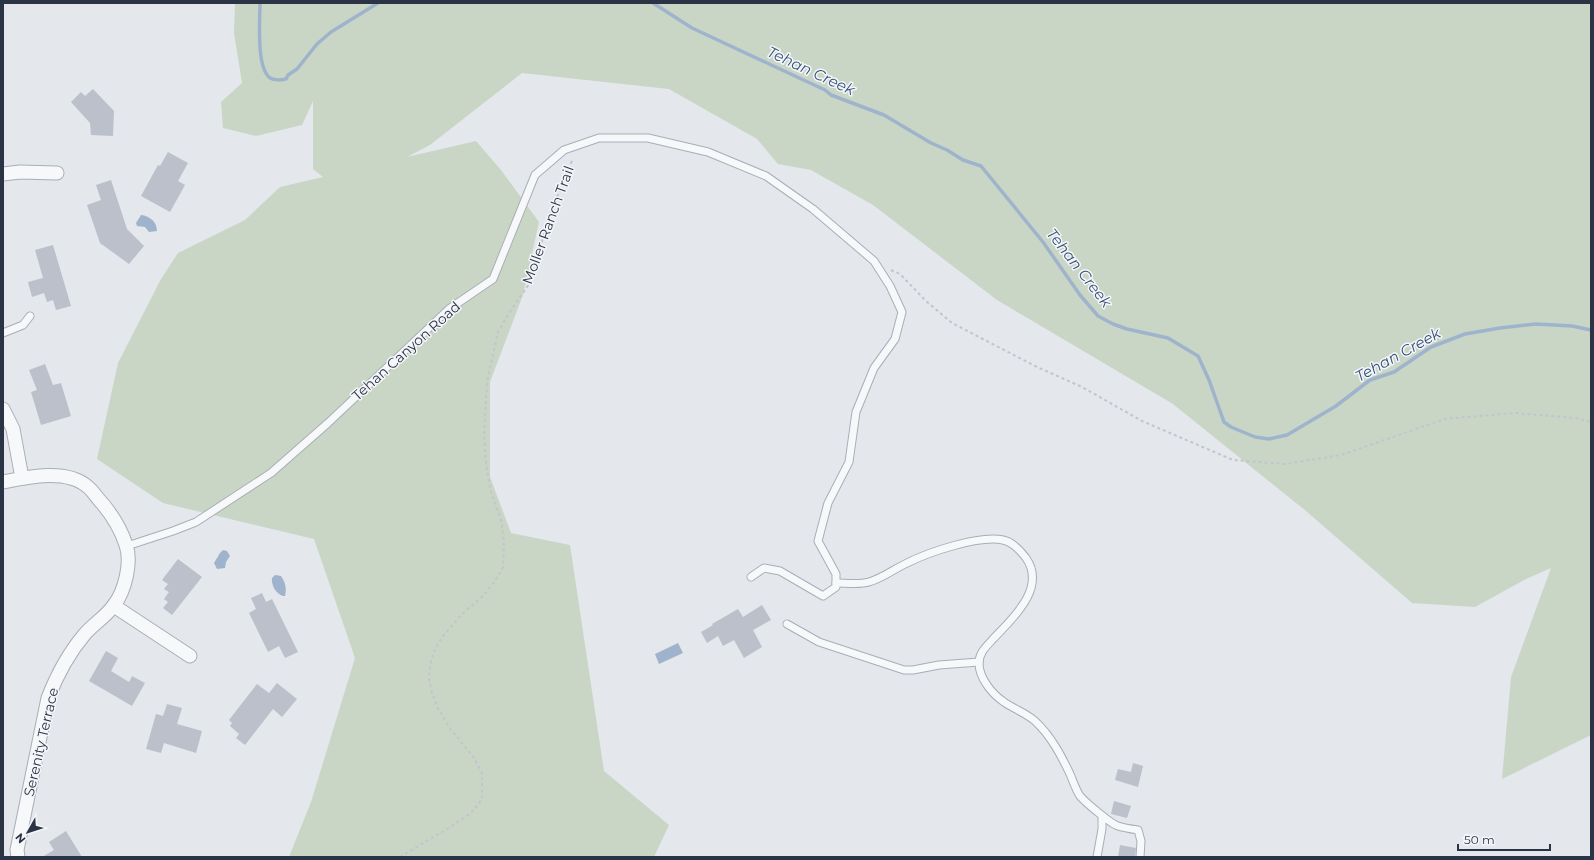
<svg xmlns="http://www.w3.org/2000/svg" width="1594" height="860" viewBox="0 0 1594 860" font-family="Montserrat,sans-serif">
  <rect width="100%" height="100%" fill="#e4e7ec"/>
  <path fill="#c9d6c5" d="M235,3h1356v732l-89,44 9,-102 40,-109 -23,10 -53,29 -63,-4 -106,-92 -133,-107 -176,-104 -124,-95 -62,-35 -33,-6 -21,-25 -88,-50 -147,-16 -92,72 -23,12 69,-16 25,29 38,52 -16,73 -33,87v95l21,56 59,12 34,226 65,54 -15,32h-365l22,-55 44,-144 -41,-119 -151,-36 -66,-44 21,-96 43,-84 17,-26 67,-33 35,-33 43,-10 -10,-8v-68l-11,24 -46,11 -33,-8 -2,-26 21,-19 -8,-50z"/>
  <g fill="#9fb4cc">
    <path d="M141,215c9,1 16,7 16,16l-8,1 -4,-5 -8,-1 -1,-3z"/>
    <path d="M223,550l4,1 3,5 -4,6 -1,6 -8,1 -3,-6 6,-10z"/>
    <path d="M275,575l6,1c4,6 6,12 4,20h-2c-7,-2 -12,-11 -11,-18z"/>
    <path d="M678,643l5,10 -24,11 -4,-10z"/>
  </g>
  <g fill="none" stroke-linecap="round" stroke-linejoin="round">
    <g stroke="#9fb4cc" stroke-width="3.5">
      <path d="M260,3c0,17 -4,65 10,75 5,3 11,2 16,1l2,-4 9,-6 20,-25 14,-12 47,-29"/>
      <path d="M653,3l39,25 133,62 6,5 53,20 47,28 16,7 16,10 18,6 62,76 37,53 18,21 15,8 14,5 41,9 30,18 11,24 15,42 7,5 24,10 14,2 18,-4 49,-29 34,-26 24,-8 37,-25 34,-13 35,-6 36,-4 36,2 19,4"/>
    </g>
  </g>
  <g fill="#bbc0ca">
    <path d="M93,89l21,22 -1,25 -22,-1 -1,-12 -19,-21 10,-10 4,4z"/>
    <path d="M168,152l20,11 -10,18 7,4 -15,27 -29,-16 17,-31 2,1z"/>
    <path d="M111,180l16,49 17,17 -15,18 -29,-21 -13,-38 14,-5 -5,-15z"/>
    <path d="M53,245l18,61 -15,4 -3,-10 -6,2 -3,-9 -12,4 -4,-15 15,-4 -8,-28z"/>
    <path d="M45,364l8,21 8,-2 10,33 -30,9 -10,-33 6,-2 -8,-20z"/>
    <path d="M178,559l24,18 -30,38 -9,-7 5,-6 -4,-3 5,-7 -5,-3 4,-5 -6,-4z"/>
    <path d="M262,593l4,9 6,-3 26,53 -13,6 -6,-12 -11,6 -19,-39 7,-4 -5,-11z"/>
    <path d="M762,605l9,15 -18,10 9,17 -18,11 -10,-18 -11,6 -5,-10 -11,7 -6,-11 12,-7 -1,-1 26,-15 5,8z"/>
    <path d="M106,651l12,7 -7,13 18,11 3,-6 13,7 -13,23 -43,-25z"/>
    <path d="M277,683l20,16 -15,18 -9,-8 -28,36 -9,-7 3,-4 -9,-8 2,-3 -3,-3 28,-36 12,9z"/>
    <path d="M167,704l15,4 -5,16 25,7 -6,22 -32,-10 -3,10 -15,-4 10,-35 7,2z"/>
    <path d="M1133,763l10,3 -5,21 -23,-7 3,-11 13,3z"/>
    <path d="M1114,801l17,5 -4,12 -16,-4z"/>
    <path d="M66,831l16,26h-40l12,-7 -5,-8z"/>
    <path d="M1120,845l16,3 -1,9h-17z"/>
  </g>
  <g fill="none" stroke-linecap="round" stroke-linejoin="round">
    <defs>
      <g id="service">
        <path d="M3,333l20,-8 7,-9"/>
        <path d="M127,546l46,-15 23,-9 75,-49 57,-50 121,-114 44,-30 42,-104 29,-25 35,-12h49l60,14 58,24 47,33 61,52 16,25 12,26 -7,27 -21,29 -18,44 -7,50 -21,41 -10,38 18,33v13l-13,9 -43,-25 -16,-3 -13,9"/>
        <path d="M836,583c10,0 23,2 33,-1 14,-4 25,-13 38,-19 22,-11 72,-28 96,-23 10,2 17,10 23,18 21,30 -14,61 -32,80 -7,8 -15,14 -15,25 0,15 13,31 25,39 10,7 22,11 31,19 16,15 26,34 35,53 3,7 6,16 10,22 5,6 31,28 38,30 6,2 13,3 20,4l3,11 -1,16"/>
        <path d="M787,624l32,18 85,28h9l26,-5 40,-3"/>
        <path d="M1097,857l5,-28v-13"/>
      </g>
      <g id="minor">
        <path d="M3,174l17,-2 37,1"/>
        <path d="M3,409l10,20 9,49"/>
        <path d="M3,482c24,-5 64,-14 85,5 5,4 9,11 14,16 10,12 19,26 24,42 6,17 -1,46 -12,60 -8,12 -21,19 -30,30 -16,19 -27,40 -36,63l-31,152 1,7"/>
        <path d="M114,606l76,50"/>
      </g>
    </defs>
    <use href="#service" stroke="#a9aeb7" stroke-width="9"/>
    <use href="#minor" stroke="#a9aeb7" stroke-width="15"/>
    <g stroke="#c2c5cb" stroke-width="2" stroke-dasharray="3 3" stroke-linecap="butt">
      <path d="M891,270l9,4 26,27 26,22 83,43 47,21 60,34 91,39 52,4 56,-9 104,-36 72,-6 58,5 16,4"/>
      <path d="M400,857l52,-31 19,-13 9,-11 2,-5v-24l-8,-15 -25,-31 -11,-19 -6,-15 -3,-14 1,-14 5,-16 8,-13 19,-22 22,-19 11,-14 8,-14 1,-25 -3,-22 -10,-28 -5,-29 -2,-28 3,-53 11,-50 11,-19 20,-29 21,-69 23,-57"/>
    </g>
    <use href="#service" stroke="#f7f8fa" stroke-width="7"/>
    <use href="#minor" stroke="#f7f8fa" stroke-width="13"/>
  </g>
  <g text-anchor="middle" stroke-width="3" stroke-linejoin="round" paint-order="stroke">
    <g font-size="14" fill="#2b3445" stroke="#f4f6f9">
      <text transform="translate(548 225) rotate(-70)" y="5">Moller Ranch Trail</text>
      <text transform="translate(406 351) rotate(-42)" y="5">Tehan Canyon Road</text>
      <text transform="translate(41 742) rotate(-77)" y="5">Serenity Terrace</text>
    </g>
    <g font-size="15" font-style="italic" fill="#34527a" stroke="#f4f6f9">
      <text transform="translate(811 71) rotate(25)" y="5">Tehan Creek</text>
      <text transform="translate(1079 268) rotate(52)" y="5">Tehan Creek</text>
      <text transform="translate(1398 355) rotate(-29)" y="5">Tehan Creek</text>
    </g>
  </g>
  <rect width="1594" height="860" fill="none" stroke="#2b3445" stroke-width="8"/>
  <g transform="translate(28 832) rotate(231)" stroke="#f4f6f9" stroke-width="3" paint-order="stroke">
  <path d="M0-3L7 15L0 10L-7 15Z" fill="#2b3445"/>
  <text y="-6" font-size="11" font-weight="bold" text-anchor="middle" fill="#2b3445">N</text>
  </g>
  <path d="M1458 844v6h92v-6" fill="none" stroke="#2b3445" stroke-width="2"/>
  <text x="1464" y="844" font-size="12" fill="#2b3445" stroke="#f4f6f9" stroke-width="3" paint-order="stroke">50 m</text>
</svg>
